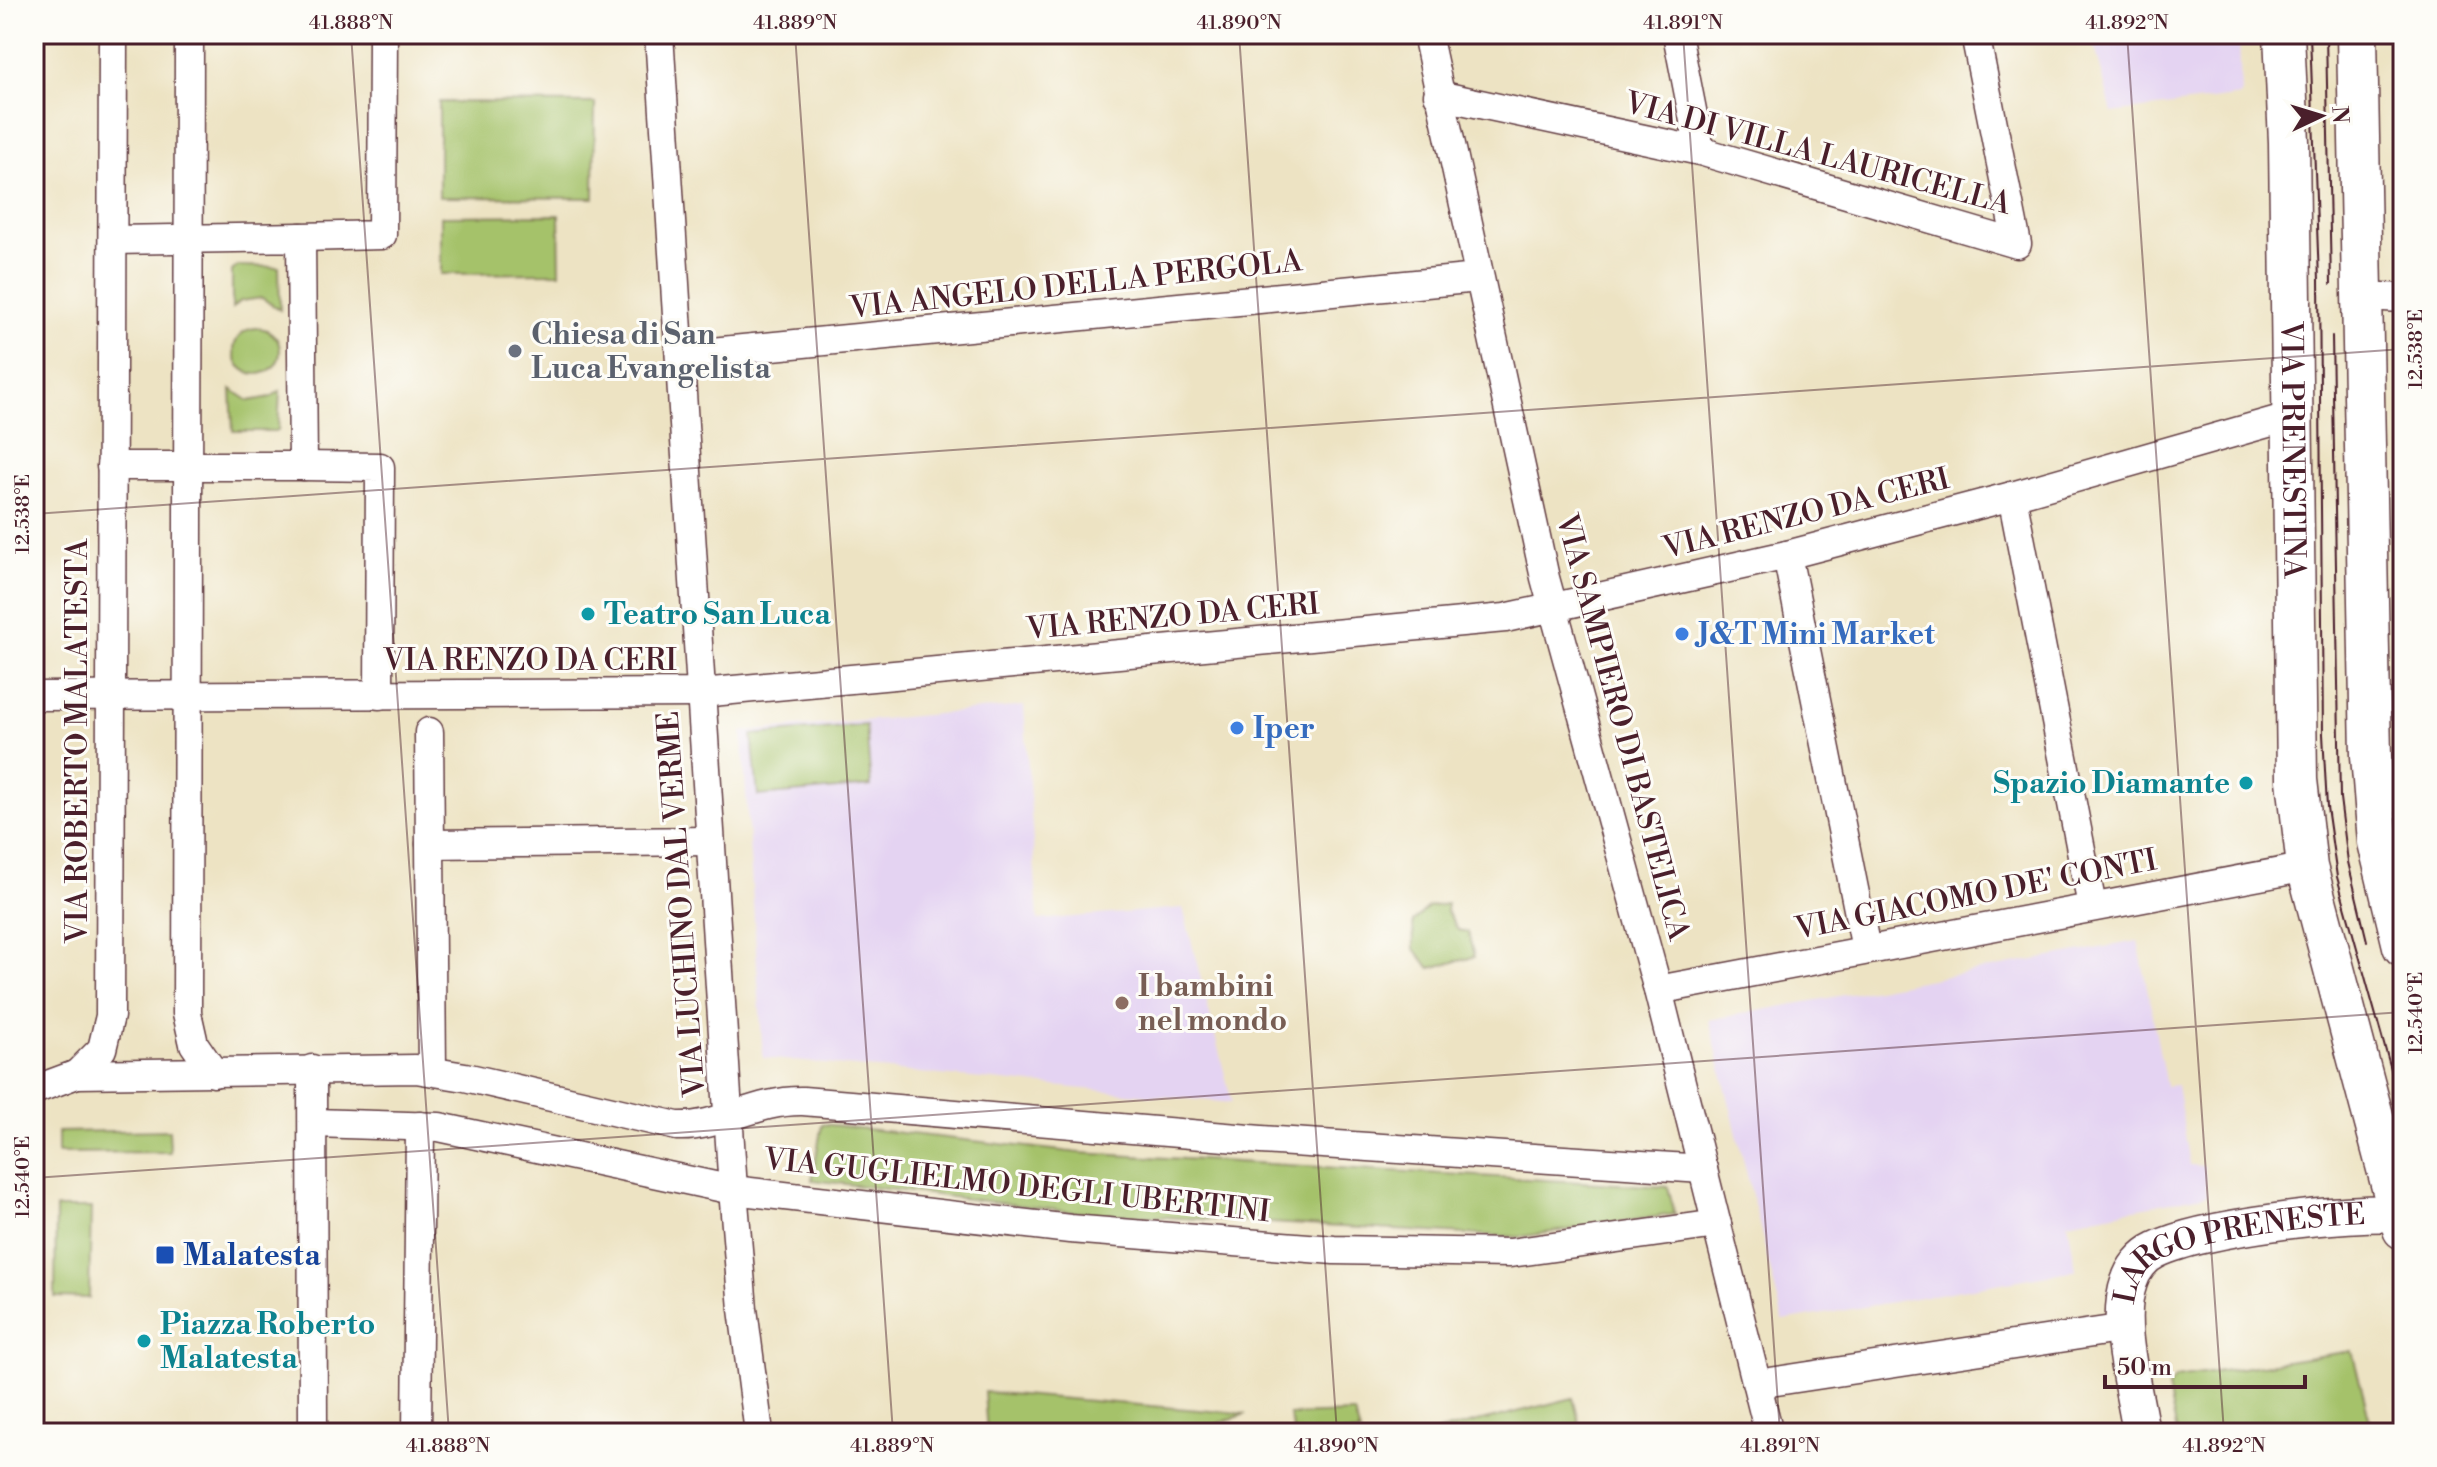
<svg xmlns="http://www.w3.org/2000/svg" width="2437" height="1467" viewBox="0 0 2437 1467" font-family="'Libre Bodoni',serif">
  <rect width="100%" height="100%" fill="#fdfcf7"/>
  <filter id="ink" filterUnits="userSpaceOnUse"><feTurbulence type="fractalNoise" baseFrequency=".0125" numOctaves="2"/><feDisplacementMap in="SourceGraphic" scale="16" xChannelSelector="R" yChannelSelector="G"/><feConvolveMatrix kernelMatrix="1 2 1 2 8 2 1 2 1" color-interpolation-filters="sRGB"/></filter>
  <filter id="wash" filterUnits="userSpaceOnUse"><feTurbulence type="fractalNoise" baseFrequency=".006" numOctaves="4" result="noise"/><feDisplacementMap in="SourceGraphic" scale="32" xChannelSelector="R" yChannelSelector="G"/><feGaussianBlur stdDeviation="1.8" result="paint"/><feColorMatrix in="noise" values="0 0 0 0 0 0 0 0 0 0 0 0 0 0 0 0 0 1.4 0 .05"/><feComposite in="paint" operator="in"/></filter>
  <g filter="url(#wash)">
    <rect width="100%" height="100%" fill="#ede3c3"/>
    <g fill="#e4d3f2">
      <path d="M2092,34h147l2,62 -129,17z"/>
      <path d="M1024,706l14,214 145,-12 49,195 -469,-45 -21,-326z"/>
      <path d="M2138,941l28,145 11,-1 13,80 14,1 3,29 -139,27 8,48 -293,51 -74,-301z"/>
    </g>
    <g fill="#a5c26a" stroke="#78704a" stroke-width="2">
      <path d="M439,102l156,1 -1,95 -155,-1z"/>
      <path d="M559,215l1,58 -119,1v-58z"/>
      <path d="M238,266l41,1 1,43 -18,-12 -21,3 -9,7v-37z"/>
      <circle cx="257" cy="351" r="23"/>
      <path d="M231,389l18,12 22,-4 9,-6 -2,40h-45z"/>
      <path d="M866,725l5,61 -113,10 -6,-61z"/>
      <path d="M1447,904l-1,6 12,20 10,2 6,25 -44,11 -16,-20 -1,-26 15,-15z"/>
      <path d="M822,1124l258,29 588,34 7,27 -156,23 -445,-25 -262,-32z"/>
      <path d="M169,1130l1,22 -112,1v-21z"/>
      <path d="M56,1208h35l-2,90 -34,-1z"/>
      <path d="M2352,1351l21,82h-196l-9,-45 8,-10z"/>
      <path d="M984,1392l262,22 -55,19h-204z"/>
      <path d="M1573,1398l9,35h-148z"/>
      <path d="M1354,1413l6,20h-66l-5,-18z"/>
    </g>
  </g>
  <g filter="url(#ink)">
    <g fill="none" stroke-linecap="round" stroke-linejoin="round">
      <defs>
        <g id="minor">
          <path d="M189,34l-2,979 7,31 20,29"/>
          <path d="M659,34l74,1156 10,119 16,124"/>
          <path d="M1427,34l118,544 113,412 111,443"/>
          <path d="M1677,34l23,117"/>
          <path d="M1438,95l262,56 317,93 -42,-210"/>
          <path d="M301,237l81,-2 1,-201"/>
          <path d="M2363,296l40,2"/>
          <path d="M680,355l798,-77"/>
          <path d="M111,466h192l-2,-229 -188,3"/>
          <path d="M303,466l77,1 -1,228"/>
          <path d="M2012,496l80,410"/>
          <path d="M1787,555l79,394"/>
          <path d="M34,696l667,-3 804,-75 282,-63 225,-59 280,-80"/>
          <path d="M429,732l3,339"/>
          <path d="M430,844l280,-3"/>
          <path d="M1658,990l649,-123"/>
          <path d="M312,1069l1,364"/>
          <path d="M77,1074l25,-25 8,-33 3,-982"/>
          <path d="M34,1090l43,-16 339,-5 49,8 212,49c43,2 78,-26 126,-25l458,39 442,29"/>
          <path d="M314,1123l125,4 294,63 337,39 264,21 176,3 207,-29"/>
          <path d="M1757,1384l368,-56"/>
          <path d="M417,1433l3,-307"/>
        </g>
        <g id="tertiary">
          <path id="s1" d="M2141,1433c-6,-43 -27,-110 -12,-151 4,-13 14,-26 27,-32 46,-23 194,-40 247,-36"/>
        </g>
        <g id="secondary">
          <path id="s2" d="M2284,34l5,108 8,638 10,87 96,362"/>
          <path d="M2357,34l14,722 7,86 25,104"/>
        </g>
      </defs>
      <use href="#minor" stroke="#623c42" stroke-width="31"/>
      <use href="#tertiary" stroke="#623c42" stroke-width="39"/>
      <use href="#secondary" stroke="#623c42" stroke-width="43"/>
      <use href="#minor" stroke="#fff" stroke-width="28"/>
      <use href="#tertiary" stroke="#fff" stroke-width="36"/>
      <use href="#secondary" stroke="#fff" stroke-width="40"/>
      <g stroke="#4a1f2b" stroke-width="2">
        <path d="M2310,34l9,246 4,454 4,73 10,70 66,235"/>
        <path d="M2326,34l5,250"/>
        <path d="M2332,336l8,462 8,64 19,79"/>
      </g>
    </g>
  </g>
  <path fill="none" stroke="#4a1f2b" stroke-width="2" stroke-opacity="0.45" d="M351,34l98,1399M795,34l98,1399M1239,34l98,1399M1683,34l97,1399M2127,34l97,1399M34,514l2369,-165M34,1178l2369,-166"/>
  <circle fill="#6b7280" stroke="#fdfcf7" stroke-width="3" cx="515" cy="351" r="8"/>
  <g fill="#0f9aa8" stroke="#fdfcf7" stroke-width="3">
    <circle cx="588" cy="614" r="8"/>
    <circle cx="2246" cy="783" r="8"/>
    <circle cx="144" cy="1341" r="8"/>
  </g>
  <g fill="#3f7fe0" stroke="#fdfcf7" stroke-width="3">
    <circle cx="1682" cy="634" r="8"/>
    <circle cx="1237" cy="728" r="8"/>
  </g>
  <circle fill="#8d6e63" stroke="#fdfcf7" stroke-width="3" cx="1122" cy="1003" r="8"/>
  <rect fill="#1a4fb4" stroke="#fdfcf7" stroke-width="3" x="155" y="1245" width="20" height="20" rx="4"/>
  <g text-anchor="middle" stroke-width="6" stroke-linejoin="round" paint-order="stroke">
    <g font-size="30" fill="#4a1f2b" stroke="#fdfcf7">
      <text transform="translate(1818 153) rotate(15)" y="10">VIA DI VILLA LAURICELLA</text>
      <text transform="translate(1076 284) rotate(-6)" y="10">VIA ANGELO DELLA PERGOLA</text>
      <text dy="10" stroke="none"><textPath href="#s2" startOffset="416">VIA PRENESTINA</textPath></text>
      <text transform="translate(1806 513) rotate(-14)" y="10">VIA RENZO DA CERI</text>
      <text transform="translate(1173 616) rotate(-5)" y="10">VIA RENZO DA CERI</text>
      <text x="530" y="670">VIA RENZO DA CERI</text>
      <text transform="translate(1623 727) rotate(75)" y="10">VIA SAMPIERO DI BASTELICA</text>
      <text transform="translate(77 741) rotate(-90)" y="10">VIA ROBERTO MALATESTA</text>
      <text transform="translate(1976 894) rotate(-11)" y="10">VIA GIACOMO DE' CONTI</text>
      <text transform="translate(681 904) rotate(-94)" y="10">VIA LUCHINO DAL VERME</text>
      <text transform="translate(1017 1185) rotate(6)" y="10">VIA GUGLIELMO DEGLI UBERTINI</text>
      <text dy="10" stroke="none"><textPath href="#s1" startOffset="270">LARGO PRENESTE</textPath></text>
    </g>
    <g font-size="30" font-weight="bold" fill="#5b616d" stroke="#fdfcf7" text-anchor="start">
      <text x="531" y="344">Chiesa di San<tspan x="531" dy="34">Luca Evangelista</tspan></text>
    </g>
    <g font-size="30" font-weight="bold" fill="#0d838f" stroke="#fdfcf7" text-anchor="start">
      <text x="604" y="624">Teatro San Luca</text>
      <text x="2230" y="793" text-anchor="end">Spazio Diamante</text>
      <text x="160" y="1334">Piazza Roberto<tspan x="160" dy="34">Malatesta</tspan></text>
    </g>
    <g font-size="30" font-weight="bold" fill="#366cbe" stroke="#fdfcf7" text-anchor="start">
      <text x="1698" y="644">J&amp;T Mini Market</text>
      <text x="1253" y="738">Iper</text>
    </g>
    <g font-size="30" font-weight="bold" fill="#785e54" stroke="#fdfcf7" text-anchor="start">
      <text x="1138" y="996">I bambini<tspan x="1138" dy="34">nel mondo</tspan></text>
    </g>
    <g font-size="30" font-weight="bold" fill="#164399" stroke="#fdfcf7" text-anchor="start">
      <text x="183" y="1265">Malatesta</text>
    </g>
  </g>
  <rect width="2437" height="1467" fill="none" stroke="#fdfcf7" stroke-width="88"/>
  <g transform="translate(2321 116) rotate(86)" stroke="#fdfcf7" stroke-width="6" paint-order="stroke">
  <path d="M0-6L14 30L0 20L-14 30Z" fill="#4a1f2b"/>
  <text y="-12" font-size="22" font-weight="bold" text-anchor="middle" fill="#4a1f2b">N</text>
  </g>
  <path d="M2105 1375v12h200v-12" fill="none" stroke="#4a1f2b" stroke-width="4"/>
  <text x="2117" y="1375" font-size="24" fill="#4a1f2b" stroke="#fdfcf7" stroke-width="6" paint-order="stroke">50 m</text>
  <rect x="44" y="44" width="2349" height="1379" fill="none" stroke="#4a1f2b" stroke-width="3"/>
  <g font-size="20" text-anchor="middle" fill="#4a1f2b">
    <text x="351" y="29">41.888°N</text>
    <text x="795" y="29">41.889°N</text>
    <text x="1239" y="29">41.890°N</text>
    <text x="1683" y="29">41.891°N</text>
    <text x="2127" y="29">41.892°N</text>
    <text transform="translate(2415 349) rotate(-90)" y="7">12.538°E</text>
    <text transform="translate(22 514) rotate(-90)" y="7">12.538°E</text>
    <text transform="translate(2415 1013) rotate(-90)" y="7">12.540°E</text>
    <text transform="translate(22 1177) rotate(-90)" y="7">12.540°E</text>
    <text x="448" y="1452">41.888°N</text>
    <text x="892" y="1452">41.889°N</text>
    <text x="1336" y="1452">41.890°N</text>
    <text x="1780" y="1452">41.891°N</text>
    <text x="2224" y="1452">41.892°N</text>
  </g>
</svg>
